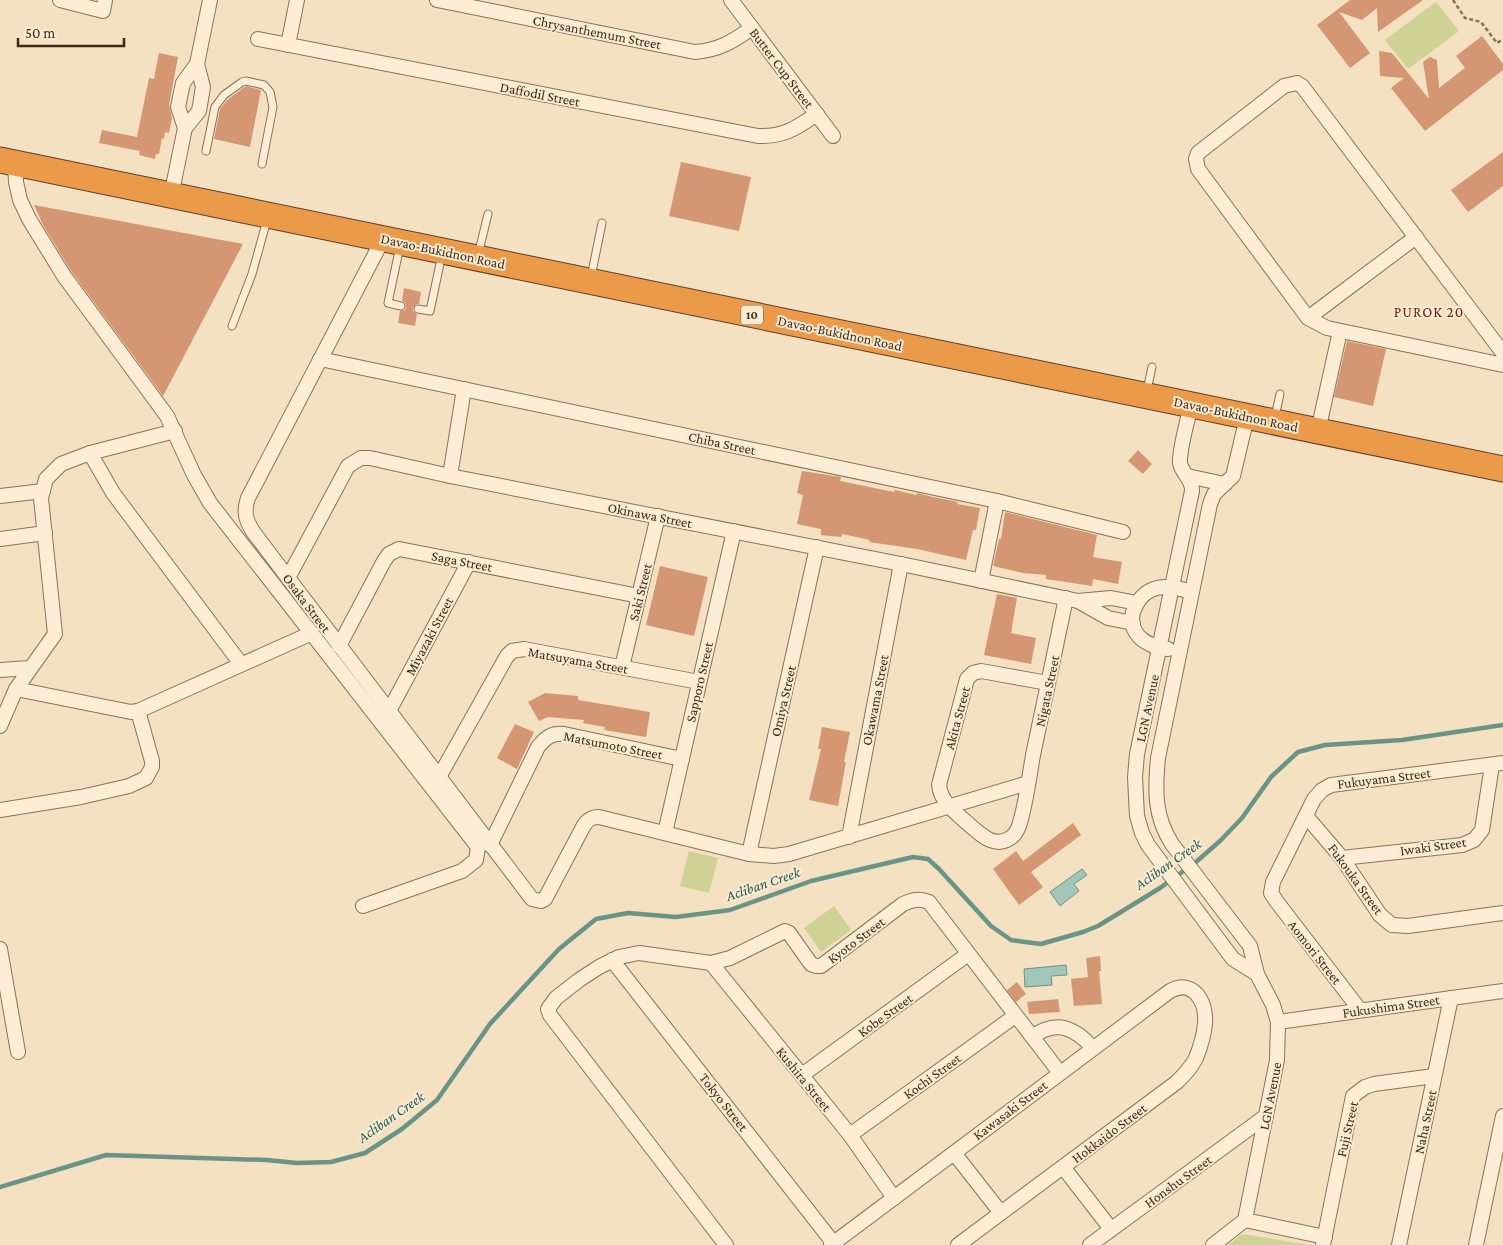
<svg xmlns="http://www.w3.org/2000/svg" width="1503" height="1245" viewBox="0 0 1503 1245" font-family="'Crimson Pro',serif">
  <rect width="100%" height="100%" fill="#f3e1c1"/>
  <g fill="#ced294">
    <path d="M1436,2l23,29 -51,38 -23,-29z"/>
    <path d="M689,851l29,7 -9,35 -29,-7z"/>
    <path d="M834,906l17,24 -30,22 -17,-24z"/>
    <path d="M1242,1234l68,11h-82z"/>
  </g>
  <g fill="#a4c5b9" stroke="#6a9487">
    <path d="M1082,869l5,6 -13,9 5,7 -19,15 -10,-14z"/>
    <path d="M1066,965l1,10 -16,1 1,9 -27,2 -1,-18z"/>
  </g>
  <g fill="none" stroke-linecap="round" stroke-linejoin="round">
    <path stroke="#6a9487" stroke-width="4.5" d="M0,1187l106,-32 161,5 30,3 34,-1 34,-9 37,-24 35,-29 53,-76 69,-75 37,-30 32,-6 48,4 54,-7 81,-29 102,-24 15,2 11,10 52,57 20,14 30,4 42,-12 15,-6 62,-38 36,-26 24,-21 22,-23 29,-41 27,-25 27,-7 77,-5 101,-15"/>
  </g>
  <g fill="#d59673">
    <path d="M1350,0h73l-45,32 -1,-24 -15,12 -23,-8 31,41 -20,15 -33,-43z"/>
    <path d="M1482,36l21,28v6l-78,61 -34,-43 13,-10 -24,-2 -1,-25 13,2 37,46 -6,-37 7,-5 7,3 2,28 26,-20 -9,-12z"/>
    <path d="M159,53l19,4 -9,48 3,13 -3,15 -4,-1 -1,7 -2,-1 -3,16h-3l-1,5 -16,-4 1,-4 -41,-8 3,-13 35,7 12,-59 5,1z"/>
    <path d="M246,86l15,4 -11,57 -36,-8 6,-30 7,-9z"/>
    <path d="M1503,152v34l-35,26 -17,-22z"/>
    <path d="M681,162l70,15 -12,54 -70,-15z"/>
    <path d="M34,205l209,39 -80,152 -92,-125 -28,-46z"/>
    <path d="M404,288l17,4 -2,12h-3l-3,4v3l4,3 -2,12 -17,-3 2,-12 5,-1 1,-3 -1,-5 -3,-1z"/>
    <path d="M1347,341l39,8 -13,57 -39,-9z"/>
    <path d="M1138,450l14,14 -9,10 -15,-13z"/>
    <path d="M802,471l39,6 -1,4 54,11 1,-2 21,5 1,-2 16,4 25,5 -1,2 23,4 -4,22h-3l-7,30 -49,-11 -48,-7 1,-2 -28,-6 -1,3 -20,-2v-6l-24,-5 6,-29 -6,-2z"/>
    <path d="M1005,512l92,23 -4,22 29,5 -4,22 -25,-5 -1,7 -26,-4 -20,-3v-4l-23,-2 -30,-7 6,-27h2z"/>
    <path d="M660,566l48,11 -14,59 -48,-11z"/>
    <path d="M997,594l20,4 -6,35 25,5 -5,26 -47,-9z"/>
    <path d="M545,693l33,3v4l72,12 -4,25 -42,-7 1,-3 -22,-4 1,-3 -36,-3 -9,4 -11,-19z"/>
    <path d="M515,724l19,8 -17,37 -20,-11z"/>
    <path d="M822,727l28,5 -6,30h2l-8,44 -29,-6 12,-51h-3z"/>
    <path d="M1073,823l8,12 -50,37 12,15 -24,18 -26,-36 23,-18 7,10z"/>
    <path d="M1100,956l1,15h-2l3,33 -28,2 -3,-27 17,-2 -2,-19z"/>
    <path d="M1017,982l9,12 -10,8 -9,-12z"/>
    <path d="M1058,999l2,13 -31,2 -2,-12z"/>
  </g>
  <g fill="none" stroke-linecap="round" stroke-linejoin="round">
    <defs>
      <g id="lane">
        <path d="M206,151l9,-44 9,-12 18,-13 4,-1 18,4 6,7 3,15 -11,57"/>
        <path d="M400,246l-12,57 13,3"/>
        <path d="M478,255l10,-41"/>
        <path d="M591,277l11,-54"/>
        <path d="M418,309l12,2 12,-57"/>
        <path d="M232,326l20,-52 15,-54"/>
        <path d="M1147,390l5,-23"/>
        <path d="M1275,417l5,-23"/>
      </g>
      <g id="street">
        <path d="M60,0l43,11 2,-11"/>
        <path d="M437,0l258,52c24,-2 37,-10 57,-24"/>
        <path d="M731,0l102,136"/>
        <path d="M258,39l500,97c26,1 38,-8 59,-22"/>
        <path d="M288,45l9,-45"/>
        <path d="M185,128l-7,-21 5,-24 14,-19 13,-64"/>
        <path d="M15,163l1,19 4,18 9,19 35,57 103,140 27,59 16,28 268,344 -2,13 -14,11 -99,35"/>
        <path d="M171,196l14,-68 14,-17 4,-24 -6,-23"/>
        <path d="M383,239l-135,259c-5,14 -2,23 6,35l278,366 9,2 4,-2 38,-72c4,-7 8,-10 16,-10l150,37 25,2 15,-2 239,-71"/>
        <path d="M1308,318l108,-81"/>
        <path d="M1503,353l-201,-267 -5,-3 -13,3 -86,67 -2,6 2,10 110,149 19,10 176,37"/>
        <path d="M320,359l677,142 126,31"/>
        <path d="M1191,405c-3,14 -12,45 -11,58 2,11 13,16 12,28l-55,263 -2,23 2,39 5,17 6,12 85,114 24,15"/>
        <path d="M1318,431l22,-100"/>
        <path d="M90,453l23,40 128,171"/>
        <path d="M450,476l14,-87"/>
        <path d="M1187,476l38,8"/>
        <path d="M0,496l43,-5"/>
        <path d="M0,539l45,-6"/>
        <path d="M288,578l60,-112 13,-8h9l80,18 451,88 177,37 33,-3 26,5"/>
        <path d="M981,581l16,-80"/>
        <path d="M1078,601l30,17 25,5"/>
        <path d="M339,646l45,-85 5,-7 10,-5 240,47"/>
        <path d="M1168,649c-12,-2 -24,-5 -31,-15 -13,-17 2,-42 20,-46 12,-3 24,1 35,4"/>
        <path d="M622,667l36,-151"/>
        <path d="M0,670l30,-2"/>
        <path d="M1048,683l-67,-12 -8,2 -6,6 -28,106c2,17 14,25 26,36 12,10 28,29 45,17 4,-2 7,-7 9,-12 7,-22 10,-48 14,-71 11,-52 22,-105 33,-157"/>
        <path d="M16,689l115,23 7,-1 174,-78"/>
        <path d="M389,711l80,-149"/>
        <path d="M0,726l16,-37 39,-55 -14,-136 5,-19 15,-15 29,-11 85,-22"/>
        <path d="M439,777l68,-121 5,-5 12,-2 175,33"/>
        <path d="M0,810l81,-13 48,-11 17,-8 6,-11v-6l-14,-50"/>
        <path d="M1306,816l36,42 38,57 12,10 16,1 95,-13"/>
        <path d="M665,833l69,-302"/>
        <path d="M849,837l52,-273"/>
        <path d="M490,845l48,-98c8,-10 14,-14 26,-13l118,25"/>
        <path d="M749,854l68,-307"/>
        <path d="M1342,858l120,-13 12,-5 8,-10 10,-65"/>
        <path d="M0,949l18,103"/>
        <path d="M612,960l223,285"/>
        <path d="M711,963l139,172 44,63"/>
        <path d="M1360,1010l-83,-108 -6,-9 2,-11 41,-83 8,-9 9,-5 172,-22"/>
        <path d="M1278,1022l225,-31"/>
        <path d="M1032,1037c25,-18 43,-9 61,11"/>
        <path d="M802,1075l166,-121"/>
        <path d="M850,1135l165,-119"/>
        <path d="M954,1153l47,60"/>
        <path d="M1063,1167l48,62"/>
        <path d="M1245,1220l32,-160 1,-38 -5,-17 -16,-31 -7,-28 -78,-102c-18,-28 -17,-54 -14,-86l52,-254 4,-10 19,-18 14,-59"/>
        <path d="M726,1245l-176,-230 -2,-6 8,-11 23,-18 20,-13 20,-10 20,-4 72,10 19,-5 55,-27 4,2 22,31 5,2h5l82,-62c9,-4 16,-6 26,-2l131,171"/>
        <path d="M831,1245l339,-254c23,-13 37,11 35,33 -1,10 -5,24 -9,34 -5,10 -11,16 -19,24l-219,163"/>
        <path d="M1090,1245l176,-129"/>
        <path d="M1213,1245l32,-25 80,17"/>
        <path d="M1323,1245l30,-149 12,-9 9,-3 60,-8"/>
        <path d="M1399,1245l52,-247"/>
        <path d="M1476,1245l27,-129"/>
      </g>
      <path id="highway" d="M0,160l1503,309"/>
    </defs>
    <use href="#lane" stroke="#8e7156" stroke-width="9"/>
    <use href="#street" stroke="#8e7156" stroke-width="16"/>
    <use href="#highway" stroke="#5c3f2b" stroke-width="27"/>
    <path stroke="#8e7156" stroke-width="2.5" stroke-dasharray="4 2.5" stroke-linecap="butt" d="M1453,0l12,18 16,4 16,21 6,-4"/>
    <use href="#lane" stroke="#fceed6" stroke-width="7"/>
    <use href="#street" stroke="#fceed6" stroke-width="14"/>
    <use href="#highway" stroke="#eb9a49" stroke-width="25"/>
  </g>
  <g text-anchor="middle" stroke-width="4" stroke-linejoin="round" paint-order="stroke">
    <rect fill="#f9ebd2" stroke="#756453" stroke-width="1" x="741" y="305.5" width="22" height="19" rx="4"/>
    <g font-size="12" font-weight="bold" fill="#3c2a1c">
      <text x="752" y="319">10</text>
    </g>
    <g font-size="14" fill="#3c2a1c" stroke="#f9ebd2">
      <text transform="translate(597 32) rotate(11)" y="5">Chrysanthemum Street</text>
      <text transform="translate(782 68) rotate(53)" y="5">Butter Cup Street</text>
      <text transform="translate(540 94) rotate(11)" y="5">Daffodil Street</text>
      <text transform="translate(443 251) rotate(12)" y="5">Davao-Bukidnon Road</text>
      <text transform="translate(840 333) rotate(12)" y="5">Davao-Bukidnon Road</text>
      <text transform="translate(1236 414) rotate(12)" y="5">Davao-Bukidnon Road</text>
      <text transform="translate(722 443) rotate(12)" y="5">Chiba Street</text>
      <text transform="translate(650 515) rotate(11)" y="5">Okinawa Street</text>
      <text transform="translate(462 561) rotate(11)" y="5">Saga Street</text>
      <text transform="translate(640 592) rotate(-76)" y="5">Saki Street</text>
      <text transform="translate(307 603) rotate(53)" y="5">Osaka Street</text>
      <text transform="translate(429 636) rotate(-62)" y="5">Miyazaki Street</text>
      <text transform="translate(578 660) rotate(10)" y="5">Matsuyama Street</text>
      <text transform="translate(699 682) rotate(-77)" y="5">Sapporo Street</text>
      <text transform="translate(1047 691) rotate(-78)" y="5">Nigata Street</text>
      <text transform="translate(875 700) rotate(-79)" y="5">Okawama Street</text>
      <text transform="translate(783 701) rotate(-77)" y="5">Omiya Street</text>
      <text transform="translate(1147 708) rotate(-78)" y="5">LGN Avenue</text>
      <text transform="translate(957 718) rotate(-75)" y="5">Akita Street</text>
      <text transform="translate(613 745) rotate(11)" y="5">Matsumoto Street</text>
      <text transform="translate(1384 778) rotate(-7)" y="5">Fukuyama Street</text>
      <text transform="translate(1433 846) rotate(-8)" y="5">Iwaki Street</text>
      <text transform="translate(1356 879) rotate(54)" y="5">Fukouka Street</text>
      <text transform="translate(856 940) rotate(-37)" y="5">Kyoto Street</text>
      <text transform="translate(1315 952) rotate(52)" y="5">Aomori Street</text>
      <text transform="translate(1391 1006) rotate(-8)" y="5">Fukushima Street</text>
      <text transform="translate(885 1015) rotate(-36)" y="5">Kobe Street</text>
      <text transform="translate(932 1076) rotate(-36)" y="5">Kochi Street</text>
      <text transform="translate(804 1079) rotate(51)" y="5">Kushira Street</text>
      <text transform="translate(1270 1096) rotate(-79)" y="5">LGN Avenue</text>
      <text transform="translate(724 1102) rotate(52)" y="5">Tokyo Street</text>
      <text transform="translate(1010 1110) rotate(-37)" y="5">Kawasaki Street</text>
      <text transform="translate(1425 1122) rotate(-78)" y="5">Naha Street</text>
      <text transform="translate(1347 1129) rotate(-77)" y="5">Fuji Street</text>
      <text transform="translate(1109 1133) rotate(-37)" y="5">Hokkaido Street</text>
      <text transform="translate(1178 1181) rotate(-36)" y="5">Honshu Street</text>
    </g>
    <g font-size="15" letter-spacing="1" fill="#6e2417" stroke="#f9ebd2">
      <text x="1429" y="317">PUROK 20</text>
    </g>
    <g font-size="15" font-style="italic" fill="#2a5e57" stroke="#f9ebd2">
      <text transform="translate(1168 864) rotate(-35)" y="5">Acliban Creek</text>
      <text transform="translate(763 884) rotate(-19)" y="5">Acliban Creek</text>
      <text transform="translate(391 1117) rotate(-35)" y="5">Acliban Creek</text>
    </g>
  </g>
  <path d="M18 38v8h106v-8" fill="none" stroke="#3c2a1c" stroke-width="2.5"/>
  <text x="25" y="38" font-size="15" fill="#3c2a1c" stroke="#f9ebd2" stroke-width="4" paint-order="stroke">50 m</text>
</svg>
